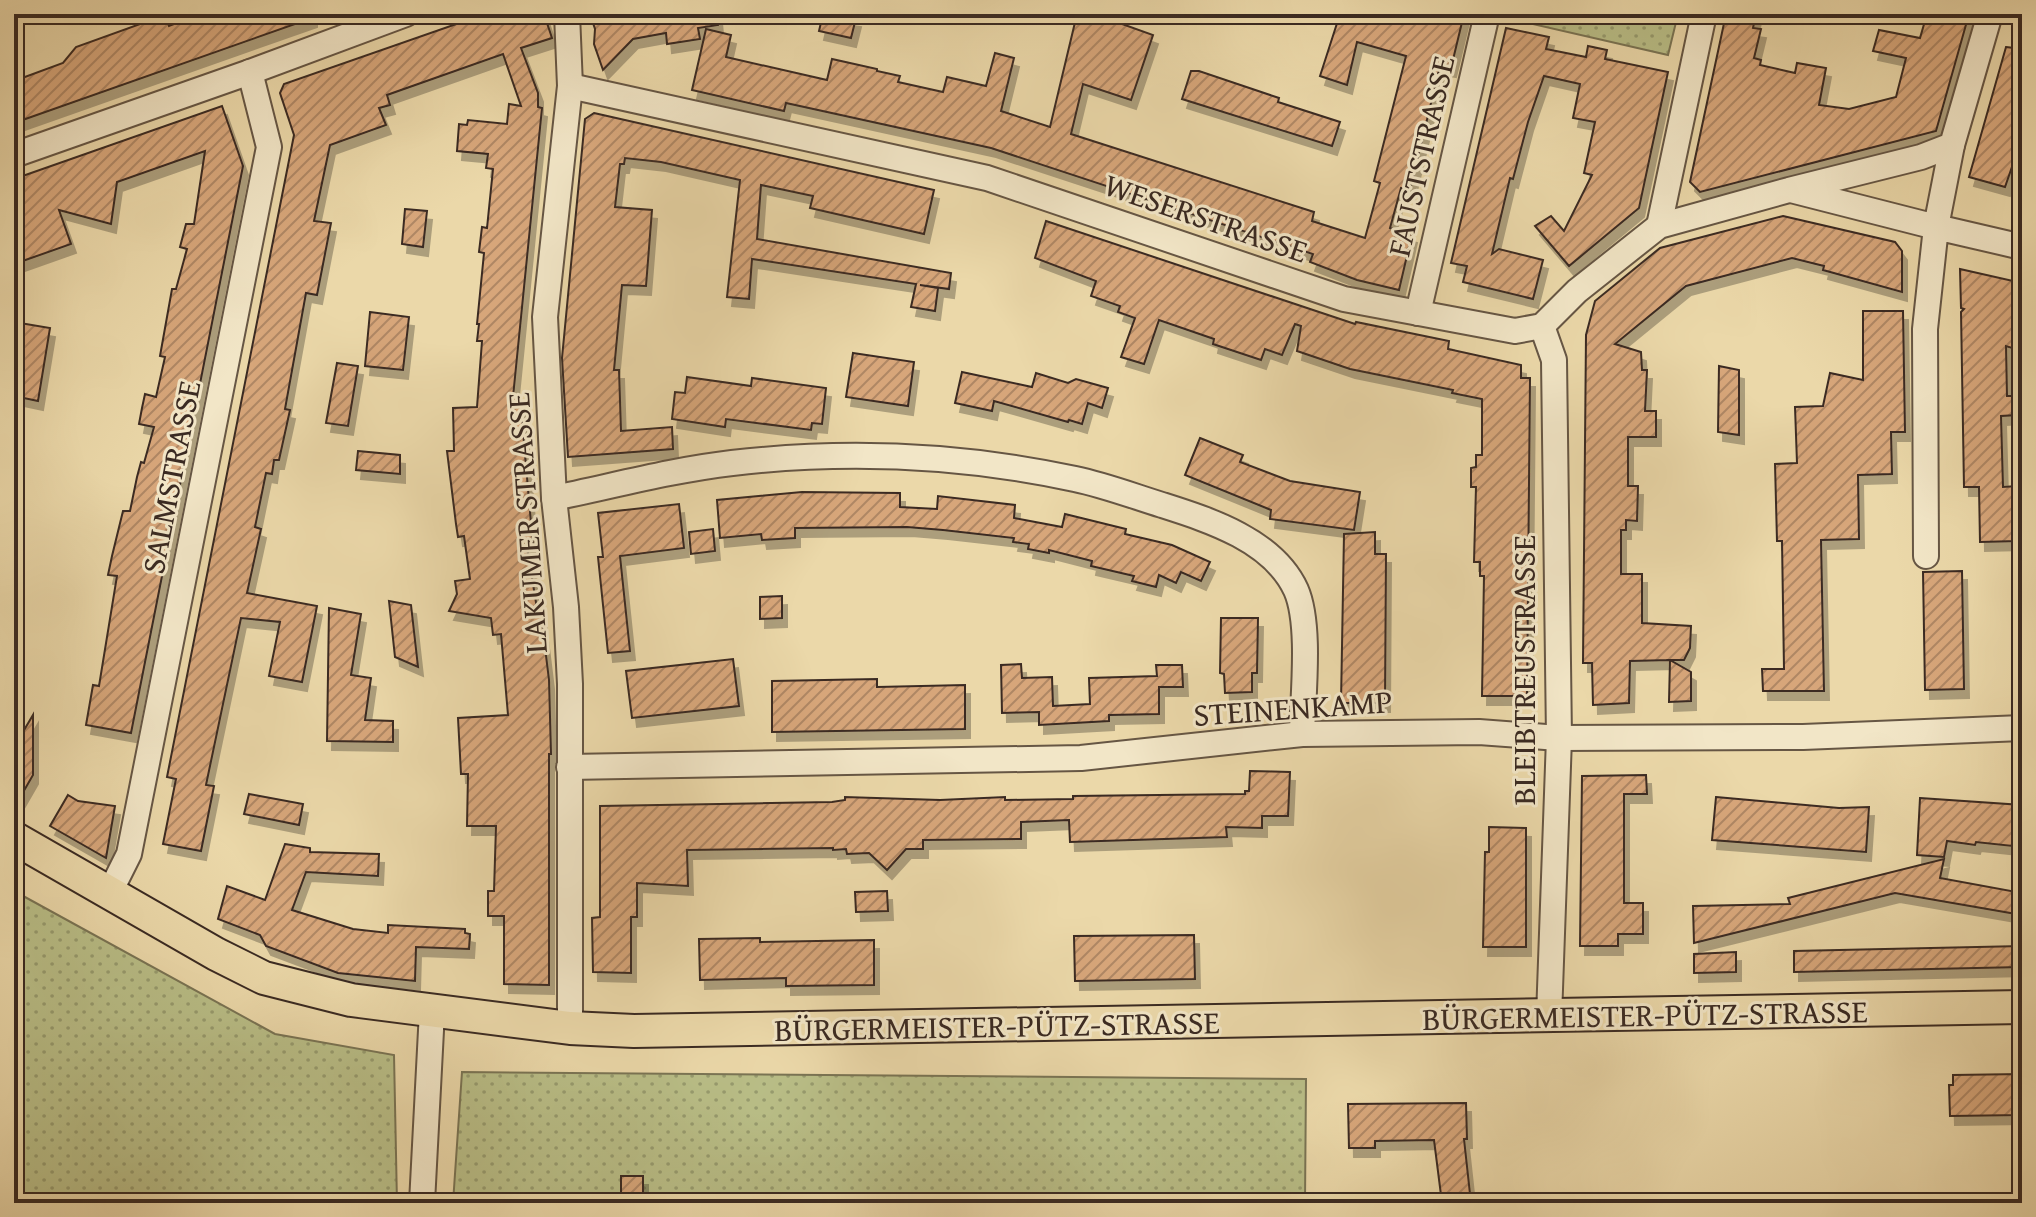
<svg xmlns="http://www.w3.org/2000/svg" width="2036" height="1217" viewBox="0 0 2036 1217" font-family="'Gentium Book Plus',serif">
  <defs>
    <pattern id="park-dots" width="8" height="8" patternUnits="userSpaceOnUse" patternTransform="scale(2)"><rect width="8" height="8" fill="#b9be87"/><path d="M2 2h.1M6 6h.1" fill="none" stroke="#979b6e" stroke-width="1.8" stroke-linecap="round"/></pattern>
    <pattern id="building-hatch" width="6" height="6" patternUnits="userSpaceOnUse" patternTransform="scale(2)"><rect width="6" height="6" fill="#d7a67a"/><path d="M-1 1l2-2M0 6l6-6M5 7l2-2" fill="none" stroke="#af8764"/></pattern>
    <filter id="shadow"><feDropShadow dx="5" dy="9" stdDeviation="0" flood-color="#0004"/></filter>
  </defs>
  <rect width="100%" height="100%" fill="#ebd8a9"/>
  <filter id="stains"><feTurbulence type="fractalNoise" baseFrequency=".0025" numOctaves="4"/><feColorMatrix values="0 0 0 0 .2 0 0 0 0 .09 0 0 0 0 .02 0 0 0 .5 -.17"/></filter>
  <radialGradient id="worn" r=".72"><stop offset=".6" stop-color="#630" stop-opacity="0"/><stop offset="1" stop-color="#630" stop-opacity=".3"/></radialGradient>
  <g fill="url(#park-dots)" stroke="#7a7454" stroke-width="2">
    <path d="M1508,14h170l-10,41 -161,-37z"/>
    <path d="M14,891l261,143 119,21 3,148h-308l-75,-11z"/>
    <path d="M462,1072l844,7 -1,124h-852z"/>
  </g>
  <g fill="url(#building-hatch)" stroke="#3a2a22" stroke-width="2" filter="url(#shadow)">
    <path d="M200,14h112v4l-298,105v-42l49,-18 13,-16 89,-32 4,11z"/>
    <path d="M485,14h59l8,24 -31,10 17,45v14l4,1 -29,289h7l13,149 -6,1 11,68h3l8,65 2,74h-2v231l-45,-1v-68h-16v-25h6l2,-65h-29l1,-52h-7l-3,-56 50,-3 -7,-81 -8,1 -2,-17 -42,-7 8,-17 -2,-13 15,-2 -6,-43 -6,1 -2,-13 -9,-73h7l-1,-43 24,-1 5,-66h-5l2,-17h-2l7,-71 -5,-1 3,-25 5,1 6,-59 -7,-1 2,-14 -31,-3 2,-27 8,1 1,-5 39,4 2,-20 12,2 -18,-52 -116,41 3,10 -11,3 7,17 -56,20 -16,76 17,2 -14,72 -11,-2 -21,116 5,1 -11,50h-5l-2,14 -6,-1 -11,54 6,2 -14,64 70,13 -15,76 -33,-6 11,-54 -39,-4 -35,167 8,1 -13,65 -38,-7 13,-65 -9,-2 127,-642 -14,-42 4,-9z"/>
    <path d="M590,14h22l2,6 33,-6h70l1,11 -20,3 2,11 -33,5 -1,-11 -33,6 -30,31 -9,-26 1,-15z"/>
    <path d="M823,14l33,4 -5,20 -32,-7z"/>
    <path d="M1077,14l34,6 42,15 -22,65 -48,-16 -12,50 243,78 -2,9 53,17 15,-55 -6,-2 32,-125 -49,-14 -10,43 -27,-9 20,-62h124l-13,54 -11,-2 -30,124 -9,-2 -11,40 22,6 -13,56 -42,-10 -47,-18 3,-8 -322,-106 -205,-45 -2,8 -92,-21 14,-61 25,6 -5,22 101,23 5,-21 45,10v2l23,5 -2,6 45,10 4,-15 39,9 9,-33 19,5 -13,53 49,16z"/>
    <path d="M1726,14h30l-3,14 8,1 -7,29 7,2 -1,5 35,8 2,-10 29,5 -7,37 30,4 47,-12 10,-39 -33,-7 6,-21 41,8 7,-24h42l-33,117 -236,61 -10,-10z"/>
    <path d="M1506,28l43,9 -3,12 40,8 2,-11 19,4 -2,9 63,13 -29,136 -70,58 -34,-40 16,-10 13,15 28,-56 -8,-2 11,-51 -22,-4 7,-34 -36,-8 -16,46 -15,57 -3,-1 -18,76 7,-5 44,11 -10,39 -70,-17 4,-16 -16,-3z"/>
    <path d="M2006,47l16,2v89l-17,49 -36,-10z"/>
    <path d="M1191,71h8l80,27 -1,4 62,20 -8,24 -150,-47z"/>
    <path d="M222,106l21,60 -112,567 -45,-8 7,-40 6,1 18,-110 -9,-1 4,-19 11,-45h7l7,-34 4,-15 3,1 10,-36 -15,-3 3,-16 3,-14 11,3 9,-40 -5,-1 12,-67h4l11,-40 -7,-2 6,-23h8l11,-73 -88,31 -6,42 -52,-14 12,34 -57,20v-85z"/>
    <path d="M594,113l340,77 -10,44 -114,-26 3,-12 -52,-11 -4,54 194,34 -2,16 -29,-4 18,3 -3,23 -24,-4 5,-23 -164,-25 -3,40 -22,-2 13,-117 -79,-18 -36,-4 -1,6h-4l-5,43 37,3 -6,76 -24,-1 -8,85h5l2,61 51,-4 1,22 -105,8 -6,-99 23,-239z"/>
    <path d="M405,209l22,2 -4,36 -21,-3z"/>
    <path d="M1783,216l112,26 7,9v41l-79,-22 1,-4 -32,-8 -106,28 -71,58 26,8 1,18h5l-2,41h11v26h-28v49h10l-1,35 -11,-1v10h-5v44h21v49l49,3 -1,22 -6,12h-14l21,12v29l-22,1 1,-42 -40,1 -1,42 -36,2 -1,-42h-9l3,-328 9,-34 65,-53z"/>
    <path d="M1046,221l309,103 1,-2 93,19 -1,8 73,16v13h9l-3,318h-45l2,-120h-4v-14h-6l2,-75h-5v-19l5,-1v-12h6v-56l-30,-6 1,-3 -103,-21 -53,-18 4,-25 -6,-2 -13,31 -17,-6 -4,11 -48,-16 1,-5 -55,-19 -15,44 -23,-7 14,-39 -17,-6 2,-6 -29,-10 5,-15 -61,-23z"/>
    <path d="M1960,269l62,14v68l-16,-5 1,50h11v19l-17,1 2,71 14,-1 1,55 -38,1 -1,-55h-15l-3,-175 3,-3 -3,-1z"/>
    <path d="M1863,311h40l2,121h-14l1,42 -34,1 1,64 -38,1 3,151h-61l-1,-22h22l-2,-128h-5l-2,-77 22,-1 -2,-56 28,-1 7,-33 33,7z"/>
    <path d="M370,312l39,5 -6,53 -38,-4z"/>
    <path d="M14,322l36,6 -12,73 -24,-5z"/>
    <path d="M853,353l61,9 -6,44 -62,-9z"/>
    <path d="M337,363l21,3 -10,60 -22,-3z"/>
    <path d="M1719,366l20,4v65l-21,-3z"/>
    <path d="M962,372l70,15 4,-14 32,10 8,-4 32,9 -6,20 -14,-5 -6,21 -13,-4 -1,2 -74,-21 -2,10 -37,-8z"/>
    <path d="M687,377l64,9 1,-8 74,10 -4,36 -10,-1 -1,7 -85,-11 -1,8 -53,-8 3,-27 10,1z"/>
    <path d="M1200,438l43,17 -3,7 50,19 70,11 -6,38 -84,-11 1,-9 -86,-35z"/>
    <path d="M358,451l42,4v19l-44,-4z"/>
    <path d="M802,492l98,1v14l37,2 1,-13 77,9 -1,13 48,9 3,-13 61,15 -1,5 47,11 38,17 -9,19 -20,-9 -5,11 -17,-8 -3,12 -24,-6 2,-5 -43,-10 1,-5 -43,-11v3l-21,-4 1,-5 -16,-2 1,-4 -71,-8 -36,-3 -112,1v10l-33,2 -1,-6 -41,4 -3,-38z"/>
    <path d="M679,504l5,44 -64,8 10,95 -22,2 -10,-96h5l-5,-44z"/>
    <path d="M713,529l2,22 -24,3 -2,-22z"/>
    <path d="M1375,532v22h11l-1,149h-44l3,-169z"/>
    <path d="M1962,571l2,118 -39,1 -2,-118z"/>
    <path d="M782,596v22l-22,1v-22z"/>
    <path d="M389,601l22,4 7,62 -23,-10z"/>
    <path d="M329,608l32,6 -10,61 20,3 -6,42 28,1v21l-66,-1z"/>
    <path d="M1221,618h37l-1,55h-5v19l-27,1 -1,-19 -4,-1z"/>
    <path d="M733,659l6,47 -107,12 -6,-47z"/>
    <path d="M1021,664l1,14 30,-1 1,29 37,-2 -1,-26 68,-2 -1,-11h26l1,22h-24v27l-50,1v6l-70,4v-13l-37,1 -1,-48z"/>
    <path d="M877,679v8l88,-2v44l-193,3v-51z"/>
    <path d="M33,715v60l-19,33v-61z"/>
    <path d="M1250,771l40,1 -2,44h-26v12l-36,-1 1,10 -157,5 -1,-22 -48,2v17l-98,1v9h-17l-19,21 -18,-17 -22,1 -1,-5 -13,1v-2l-146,2 1,36 -51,-3v34h-6v56l-38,-1 -1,-54 8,-1v-111l232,-4 13,-2v-3l95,3 65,-3v3l68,-1v-3l172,-2v-3h4z"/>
    <path d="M1646,775l1,19h-23v109h19v31h-25v12h-38l2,-170z"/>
    <path d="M249,794l54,10 -4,21 -55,-11z"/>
    <path d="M68,795l10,6 37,5 -9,52 -56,-32z"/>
    <path d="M1716,797l123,11 30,-1 -3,45 -154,-12z"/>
    <path d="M1920,798l102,7v42l-46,-5 -1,3 -28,-4 -3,16 -27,-2z"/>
    <path d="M1489,827l37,1v119h-43l2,-95h4z"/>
    <path d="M285,844l25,4v4l69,2 -1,22 -72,-4 -14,38 61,19 35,4v-8l77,4v4l5,1 -1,15 -53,-2 -1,34 -77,-8 -72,-27 -6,-11 -42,-16 9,-33 38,14z"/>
    <path d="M1944,859l-4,19 82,15v22l-127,-22 -201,50 -1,-37 97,-2 -2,-6z"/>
    <path d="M887,891l1,20 -32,1 -1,-20z"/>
    <path d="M1194,935l1,44 -120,2 -1,-45z"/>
    <path d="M760,938v4l114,-2v45l-88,1v-8l-86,2 -1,-41z"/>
    <path d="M2022,946v21l-228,5v-21z"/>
    <path d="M1736,952v20l-42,1v-19z"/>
    <path d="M2022,1074v41l-72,1 -1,-31h4v-10z"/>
    <path d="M1466,1103l1,36h-3l7,64h-29l-8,-63 -59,1v7h-26l-1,-44z"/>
    <rect x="621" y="1176" width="22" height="27"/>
  </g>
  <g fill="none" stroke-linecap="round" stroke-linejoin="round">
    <defs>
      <g id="minor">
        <path d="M567,14l3,72 -25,231 9,181 12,109 4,77v344"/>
        <path d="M570,86l417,92 357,121 171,32 27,-5 35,-35 82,-65 130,-36 132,-33 31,-12 38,-131"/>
        <path d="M14,155l236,-83 156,-58"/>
        <path d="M1791,190l145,37 16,-82"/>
        <path d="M1659,226l45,-212"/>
        <path d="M1418,313l69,-299"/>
        <path d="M1542,326l12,34 5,378 -10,279"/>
        <path d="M554,498c59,-12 118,-28 178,-35 113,-13 231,-8 343,16 29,6 58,17 87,26 47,15 111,35 134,85 15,34 7,105 6,144"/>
        <path d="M1926,556l-1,-227 11,-102 86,20"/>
        <path d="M569,767l512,-9 221,-24 177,-2 80,6 244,-1 219,-9"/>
        <path d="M110,892l19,-38 140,-707 -19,-75"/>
        <path d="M422,1203l10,-192"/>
      </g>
      <path id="major" d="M14,838l202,116 48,24 87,22 219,28 64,3 1388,-24"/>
    </defs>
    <use href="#minor" stroke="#665644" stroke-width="28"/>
    <use href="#major" stroke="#3a2a22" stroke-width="36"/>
    <use href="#minor" stroke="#f2e6c7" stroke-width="24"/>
    <use href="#major" stroke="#ebd8a9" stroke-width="32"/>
  </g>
  <g text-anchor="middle" stroke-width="6" stroke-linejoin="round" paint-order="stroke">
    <g font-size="32" fill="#3a2a22" stroke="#f2e6c7">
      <text transform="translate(1421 156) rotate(-77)" y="11">FAUSTSTRASSE</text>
      <text transform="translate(1206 218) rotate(19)" y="11">WESERSTRASSE</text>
      <text transform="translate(171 477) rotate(-79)" y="11">SALMSTRASSE</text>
      <text transform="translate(527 523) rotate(-94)" y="11">LAKUMER STRASSE</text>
      <text transform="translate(1524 670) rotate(-90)" y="11">BLEIBTREUSTRASSE</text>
      <text transform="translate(1293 708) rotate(-4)" y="11">STEINENKAMP</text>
      <text transform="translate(1645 1015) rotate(-1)" y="11">BÜRGERMEISTER-PÜTZ-STRASSE</text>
      <text transform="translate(997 1026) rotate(-1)" y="11">BÜRGERMEISTER-PÜTZ-STRASSE</text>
    </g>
  </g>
  <rect width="2036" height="1217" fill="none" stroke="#ebd8a9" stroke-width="48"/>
  <rect x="16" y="16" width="2004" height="1185" fill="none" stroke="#3a2a22" stroke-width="4"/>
  <rect x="24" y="24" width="1988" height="1169" fill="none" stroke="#3a2a22" stroke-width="2"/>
  <rect width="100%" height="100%" filter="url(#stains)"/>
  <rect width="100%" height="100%" fill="url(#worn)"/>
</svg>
